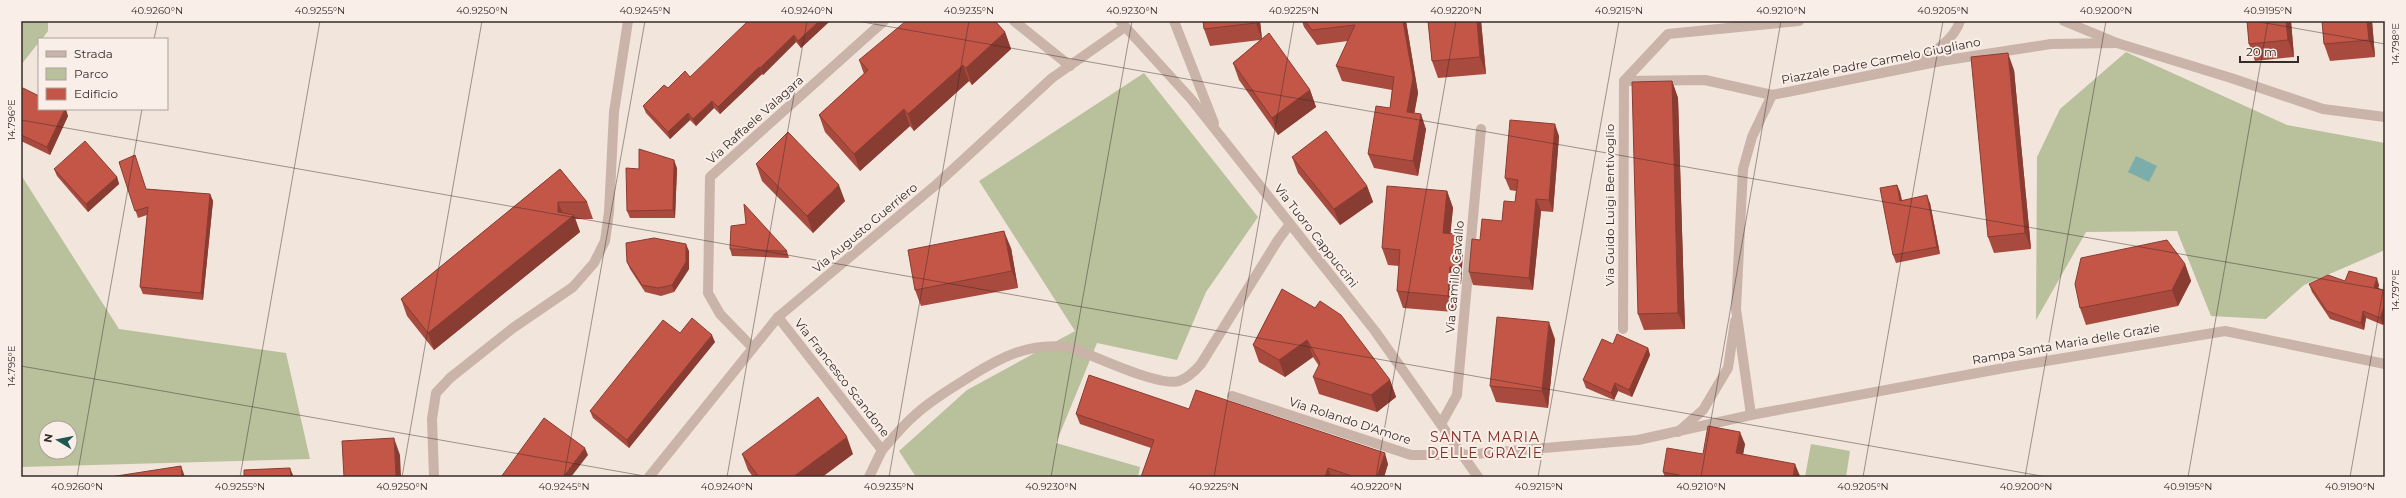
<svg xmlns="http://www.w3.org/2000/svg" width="2406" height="498" viewBox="0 0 2406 498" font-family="Montserrat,sans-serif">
  <rect width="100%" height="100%" fill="#f2e5dc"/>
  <g fill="#b9c09c" fill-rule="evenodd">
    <path d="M21,21h27v10l-6,8h-3v3l-18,23z"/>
    <path d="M2126,52l161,73 98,18v107l-81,35 -38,34 -55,-3 -34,-85 -91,1 -50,88 1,-163 23,-48z"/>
    <path d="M1144,73l114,144 -52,75 -29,68 -80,-17 -41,100 84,24 -2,10h-222l-17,-26 68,-61 108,-59 -96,-150z"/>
    <path d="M21,175l98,154 167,24 24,106 -289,8zM46,428h24v24h-24z"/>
    <path d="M1811,444l39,7 -4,26h-41z"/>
  </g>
  <path fill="#7baeaa" d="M2136,156l21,10 -8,16 -21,-10z"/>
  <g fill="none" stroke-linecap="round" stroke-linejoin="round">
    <g stroke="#cab3a8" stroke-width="10">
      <path d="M1014,21l56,45"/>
      <path d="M1120,21l71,78 184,232 103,146"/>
      <path d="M1174,21l40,102"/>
      <path d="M2064,21l53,22 114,35 92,31 62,8"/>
      <path d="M1916,63c17,-10 38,-23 44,-42"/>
      <path d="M1624,81l44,-47 131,-13"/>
      <path d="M778,317l104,133 -13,27"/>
      <path d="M1623,329l1,-248 81,-1 67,15"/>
      <path d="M753,348l-33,-34 -12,-21 2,-116 174,-156"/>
      <path d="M1232,396l179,59h52l175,-15 113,-25 253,-47 221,-37 160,33"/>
      <path d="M1751,415l-15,-106 7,-140 9,-32 20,-42 169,-34 110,-17 66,-1"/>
      <path d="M1441,424l16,-29 24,-266"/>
      <path d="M1678,432l25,-22 25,-42 7,-47"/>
      <path d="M882,450c11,-12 21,-25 33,-35 14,-13 32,-24 48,-34 34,-22 67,-41 110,-33 21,8 87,39 106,33 9,-3 16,-10 22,-17l77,-124 12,-16"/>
      <path d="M434,477l-2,-58 4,-26 14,-15 63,-50 60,-41 21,-24 11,-22 4,-29 5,-100 14,-91"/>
      <path d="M649,477l129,-160 159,-133 115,-106 73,-51"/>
    </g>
  </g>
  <g fill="#a94a3e">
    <path d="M830,21l-29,27 -5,-6 -33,33 -1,-1 -42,40 -6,-6 -18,18 -6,-6 -20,19 -24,-26 -3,-7 25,-18 22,-11z"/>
    <path d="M1203,21h57l2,18 48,51 6,17 -38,28 -39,-55 -6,-17 27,-23 -50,6 -6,-17z"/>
    <path d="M1302,21h104l12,72 -4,20 12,16 -8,47 -44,-8 -6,-14 22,-46 2,-18 -50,-9 -6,-15 12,-25 -31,4 -13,-18z"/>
    <path d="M1428,21h53l5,53 -48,4 -6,-17z"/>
    <path d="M2291,21l3,36 -39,4 -6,-17z"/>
    <path d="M2322,21h50l3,36 -45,4 -6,-17z"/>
    <path d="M1005,32l6,17 -39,36 -3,-4 -55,50 -4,-5 -50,45 -35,-39 -6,-17 45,-41 -5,-14z"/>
    <path d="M2014,70l17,179 -37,4 -6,-16z"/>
    <path d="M1672,81l6,17 7,231 -41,1 -6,-16z"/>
    <path d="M21,92l47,24 -18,39 -29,-14z"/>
    <path d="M1559,136l-6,76 -12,-1 -8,79 -60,-5 -4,-13 11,-32 22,-19 13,-19 1,-11 -6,-1 -5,-12z"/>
    <path d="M1292,157l75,29 6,16 -33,23 -42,-52z"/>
    <path d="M119,162l27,27 64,5 3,7 -10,99 -60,-6 -3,-7 7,-72 -9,3z"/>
    <path d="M756,164l89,37 -32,32 -51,-52z"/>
    <path d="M677,168l-2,50h-45l-3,-7z"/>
    <path d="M54,169l63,8 2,7 -31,28 -31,-36z"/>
    <path d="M560,169l27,33 6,17h-18l5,13 -146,118 -27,-34 -6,-17z"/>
    <path d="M1897,185l3,7 2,8 28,3 10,51 -44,9 -3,-8z"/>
    <path d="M1447,191l6,17 -3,25 13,18 -2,33 -5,-1 -2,29 -51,-4 -6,-17 2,-25 -11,-1 -6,-17z"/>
    <path d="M1011,248l7,40 -97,18 -6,-16z"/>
    <path d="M730,249l57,2 2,7 -57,-2z"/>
    <path d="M689,251v18l-15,23 -13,4 -16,-4 -15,-23 -3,-7z"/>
    <path d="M2185,264l6,17 -13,25 -92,19 -6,-17z"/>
    <path d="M2345,281l34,4 -1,4 7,2v28l-2,6 -17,-7 -2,12 -34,-11 -18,-27 -3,-8z"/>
    <path d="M1282,289l108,91 6,17 -19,15 -58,-18 -6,-17 6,-11 -6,-9 -28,20 -26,-15 -6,-17z"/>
    <path d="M680,333l35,9 -86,106 -36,-30 -3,-7z"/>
    <path d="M1555,339l-7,69 -52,-6 -6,-16z"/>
    <path d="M1648,348l2,7 -18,42 -14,-6 -4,9 -28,-12 -3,-8z"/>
    <path d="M1189,409l199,55 -4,13h-243l10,-29 -71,-24 -4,-10z"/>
    <path d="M1745,444l-2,10 57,22 -1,1h-134l-2,-5 40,-18z"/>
    <path d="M742,454h111l-31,23h-69l-5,-7z"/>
  </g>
  <g fill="#893c32">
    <path d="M819,21h11l-29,27 -3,-7z"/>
    <path d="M1256,21h4l2,19 -6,-17z"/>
    <path d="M1403,21h3l12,72 -6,34 -5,-15z"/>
    <path d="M1477,21h4l5,53 -6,-17z"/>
    <path d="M2286,21h5l3,36 -6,-17z"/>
    <path d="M2367,21h5l3,36 -6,-17z"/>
    <path d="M1005,32l6,17 -39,36 -6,-17z"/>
    <path d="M794,35l2,7 -33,33 -3,-7z"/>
    <path d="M2008,53l6,17 17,179 -6,-16z"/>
    <path d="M963,65l6,16 -55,50 -6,-17z"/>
    <path d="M759,67l3,7 -42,40 -2,-7z"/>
    <path d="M1672,81l6,17 7,231 -7,-16z"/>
    <path d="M1310,90l6,17 -38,28 -6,-17z"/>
    <path d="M712,101l2,7 -18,18 -3,-7z"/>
    <path d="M65,109h1l2,7 -18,39 -3,-8z"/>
    <path d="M904,109l6,17 -50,45 -6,-17z"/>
    <path d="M688,113l2,7 -20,19 -2,-7z"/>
    <path d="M1421,114l5,15 -8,47 -5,-15z"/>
    <path d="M1555,124l4,12 -6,76 -4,-12z"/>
    <path d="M674,160l3,8 -2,50 -2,-8z"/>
    <path d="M117,177l2,7 -31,28 -2,-8z"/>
    <path d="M839,185l6,16 -32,32 -6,-17z"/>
    <path d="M1897,185l3,7 3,16 -3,-7z"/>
    <path d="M1367,186l6,16 -33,23 -6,-16z"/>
    <path d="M1447,191l6,17 -4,41 -6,-16z"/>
    <path d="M210,194l3,7 -10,99 -2,-7z"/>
    <path d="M1927,195l3,8 10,51 -3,-7z"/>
    <path d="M1536,199l5,12 -8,79 -4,-12z"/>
    <path d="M558,202l7,17 9,-4 6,17 -146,118 -6,-17 130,-121z"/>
    <path d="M1004,231l7,17 7,40 -6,-17z"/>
    <path d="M1457,234l6,17 -2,33 -7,-17z"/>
    <path d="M686,244l3,7v18l-15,23 -2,-7z"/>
    <path d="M2185,264l6,17 -13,25 -6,-16z"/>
    <path d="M1450,267l6,16 -2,29 -6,-16z"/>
    <path d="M2377,278l2,7 -3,10 -2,-8z"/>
    <path d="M2385,304v15l-2,6 -3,-7z"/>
    <path d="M2363,311l3,7 -2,12 -3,-7z"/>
    <path d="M1549,322l6,17 -7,69 -6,-17z"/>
    <path d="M712,335l3,7 -86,106 -2,-8z"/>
    <path d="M1307,340l6,17 -28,20 -6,-17z"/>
    <path d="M1648,348l2,7 -18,42 -3,-7z"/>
    <path d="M1390,380l6,17 -19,15 -6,-17z"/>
    <path d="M1615,383l3,8 -4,9 -3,-7z"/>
    <path d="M1740,432l5,12 -4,22 -5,-13z"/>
    <path d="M847,437l6,17 -31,23h-29z"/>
    <path d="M394,438l6,17 1,22h-5z"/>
    <path d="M585,448l3,7 -17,22h-8z"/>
    <path d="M1385,453l3,11 -4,13h-7z"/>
    <path d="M1795,464l5,12 -1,1h-6z"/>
    <path d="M181,466l4,11h-3z"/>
    <path d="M290,468l3,7v2h-2z"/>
    <path d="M1328,468l3,9h-6z"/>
  </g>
  <g fill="#c45648" stroke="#893c32">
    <path d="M748,21h71l-21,20 -4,-6 -34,33 -1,-1 -41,40 -6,-6 -19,18 -5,-6 -20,19 -25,-26 21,-21 4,3 17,-17 5,6z"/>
    <path d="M906,21h89l10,11 -39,36 -3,-3 -55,49 -4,-5 -50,45 -35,-39 49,-45 -9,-10z"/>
    <path d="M1203,21h53v2l-52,6z"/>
    <path d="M1305,21h98l10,57 -6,34 14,2 -8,47 -45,-7 8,-48 14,2 4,-31 -58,-11 19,-41 -43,5z"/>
    <path d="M1428,21h49l3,36 -48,4z"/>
    <path d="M2247,21h39l2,19 -39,4z"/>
    <path d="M2322,21h45l2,19 -45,4z"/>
    <path d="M1269,33l41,57 -38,28 -39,-55z"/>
    <path d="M2008,53l17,180 -37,4 -17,-180z"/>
    <path d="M1672,81l6,232 -40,1 -6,-232z"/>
    <path d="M23,88l16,8v13h26l-18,38 -26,-12v-43z"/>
    <path d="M1510,120l45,4 -6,76 -13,-1 -7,79 -60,-6 3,-33 8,1 2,-21 20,2 2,-20 11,1 3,-22 -13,-2z"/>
    <path d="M1326,131l41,55 -33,23 -42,-52z"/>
    <path d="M788,132l51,53 -32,31 -51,-52z"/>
    <path d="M85,141l32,36 -31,27 -32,-35z"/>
    <path d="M639,149l35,11 -1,50 -46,1 -1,-43 13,1z"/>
    <path d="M135,155l11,34 64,5 -9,99 -61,-6 8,-80 -13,4 -16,-49z"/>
    <path d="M560,169l27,33h-29v10l16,3 -146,118 -27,-34z"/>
    <path d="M1897,185l3,16 27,-6 10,52 -44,8 -13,-67z"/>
    <path d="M1387,186l60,5 -4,42 14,1 -3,33h-4l-2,29 -51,-5 3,-41 -18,-2z"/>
    <path d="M744,204l43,47 -57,-2 1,-23 15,-2z"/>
    <path d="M1004,231l8,40 -97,19 -7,-40z"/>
    <path d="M654,238l32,6v18l-14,23 -14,3 -16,-3 -15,-23 -1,-19z"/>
    <path d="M2167,240l18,24 -13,26 -92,18 -5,-24 6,-26z"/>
    <path d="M2349,271l28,7 -3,9 11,4v13l-5,14 -17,-7 -2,12 -34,-12 -18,-27 19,-9 17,6z"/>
    <path d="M1282,289l33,19 5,-7 21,14 49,65 -19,15 -58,-18 7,-14 -13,-23 -28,20 -26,-15z"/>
    <path d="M1497,317l52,5 -7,69 -52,-5z"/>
    <path d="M692,318l20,17 -85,105 -37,-29 73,-91 17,13z"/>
    <path d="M1617,334l31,14 -19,42 -14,-7 -4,10 -28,-13 19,-41 11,5z"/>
    <path d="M1089,375l100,34 7,-19 189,63 -8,24h-22l-27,-9 -3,9h-184l13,-37 -78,-26z"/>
    <path d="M818,397l29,40 -54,40h-34l-17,-23z"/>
    <path d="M544,418l41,30 -22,29h-62z"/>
    <path d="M1708,426l32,6 -4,21 59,11 -2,13h-114v-2l-16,-3 4,-24 36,6z"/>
    <path d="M394,438l2,39h-52l-2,-36z"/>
    <path d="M181,466l1,11h-72z"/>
    <path d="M290,468l1,9h-47v-7z"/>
  </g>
  <path fill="none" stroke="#362b28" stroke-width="1" stroke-opacity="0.45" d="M857,21l1528,269M2254,21l131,23M154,39l4,-18M21,120l2026,357M21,366l629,111M77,477l65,-368M240,477l80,-456M402,477l80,-456M564,477l81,-456M727,477l80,-456M889,477l80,-456M1051,477l81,-456M1214,477l80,-456M1376,477l80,-456M1538,477l81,-456M1701,477l80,-456M1863,477l80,-456M2025,477l81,-456M2188,477l80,-456M2350,477l35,-198"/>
  <g text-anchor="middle" stroke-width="4" stroke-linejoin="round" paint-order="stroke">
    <g font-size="12" fill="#362b28" stroke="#f9efe8">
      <text transform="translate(1881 61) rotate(-11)" y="4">Piazzale Padre Carmelo Giugliano</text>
      <text transform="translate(755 120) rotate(-42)" y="4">Via Raffaele Valagara</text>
      <text transform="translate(1610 205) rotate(-90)" y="4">Via Guido Luigi Bentivoglio</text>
      <text transform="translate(865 228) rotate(-40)" y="4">Via Augusto Guerriero</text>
      <text transform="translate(1316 236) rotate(52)" y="4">Via Tuoro Cappuccini</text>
      <text transform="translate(1455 277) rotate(-85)" y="4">Via Camillo Cavallo</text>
      <text transform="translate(2066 344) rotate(-10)" y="4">Rampa Santa Maria delle Grazie</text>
      <text transform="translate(842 378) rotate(52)" y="4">Via Francesco Scandone</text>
      <text transform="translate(1350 421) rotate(18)" y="4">Via Rolando D'Amore</text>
    </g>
    <g font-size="14" letter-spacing="1" fill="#842d22" stroke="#f9efe8">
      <text x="1485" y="442">SANTA MARIA<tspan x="1485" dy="16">DELLE GRAZIE</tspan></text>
    </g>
  </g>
  <rect width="2406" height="498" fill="none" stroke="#f9efe8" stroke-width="44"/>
  <rect x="38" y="38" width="130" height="72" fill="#f9efe8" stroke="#aba19b"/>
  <rect x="46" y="51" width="20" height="6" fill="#cab3a8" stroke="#aba19b"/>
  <text x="74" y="58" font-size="12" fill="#362b28">Strada</text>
  <rect x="46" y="68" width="20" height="12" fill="#b9c09c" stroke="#aba19b"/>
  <text x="74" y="78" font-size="12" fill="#362b28">Parco</text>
  <rect x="46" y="88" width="20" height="12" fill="#c45648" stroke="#aba19b"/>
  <text x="74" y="98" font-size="12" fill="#362b28">Edificio</text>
  <g transform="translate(58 440) rotate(280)"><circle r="19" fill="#f9efe8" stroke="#aba19b"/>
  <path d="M0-3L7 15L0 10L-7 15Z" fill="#1e5754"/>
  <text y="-6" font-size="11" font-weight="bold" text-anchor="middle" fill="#362b28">N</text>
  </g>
  <path d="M2240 56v6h58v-6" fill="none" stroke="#362b28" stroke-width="2"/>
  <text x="2246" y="56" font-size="12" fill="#362b28" stroke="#f9efe8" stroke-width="3" paint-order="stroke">20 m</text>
  <rect x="22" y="22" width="2362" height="454" fill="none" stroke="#362b28" stroke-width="1.5"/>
  <g font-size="10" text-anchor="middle" fill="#362b28">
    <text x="157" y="14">40.9260°N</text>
    <text x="320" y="14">40.9255°N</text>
    <text x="482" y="14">40.9250°N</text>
    <text x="645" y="14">40.9245°N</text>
    <text x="807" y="14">40.9240°N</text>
    <text x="969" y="14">40.9235°N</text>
    <text x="1132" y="14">40.9230°N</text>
    <text x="1294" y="14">40.9225°N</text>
    <text x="1456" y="14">40.9220°N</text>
    <text x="1619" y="14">40.9215°N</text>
    <text x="1781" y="14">40.9210°N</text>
    <text x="1943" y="14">40.9205°N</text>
    <text x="2106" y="14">40.9200°N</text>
    <text x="2268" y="14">40.9195°N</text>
    <text transform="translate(2395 44) rotate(-90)" y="4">14.798°E</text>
    <text transform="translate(11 120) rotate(-90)" y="4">14.796°E</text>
    <text transform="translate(2395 290) rotate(-90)" y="4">14.797°E</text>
    <text transform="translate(11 366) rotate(-90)" y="4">14.795°E</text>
    <text x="77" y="490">40.9260°N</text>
    <text x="240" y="490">40.9255°N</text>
    <text x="402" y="490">40.9250°N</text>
    <text x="564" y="490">40.9245°N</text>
    <text x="727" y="490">40.9240°N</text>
    <text x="889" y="490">40.9235°N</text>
    <text x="1051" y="490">40.9230°N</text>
    <text x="1214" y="490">40.9225°N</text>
    <text x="1376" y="490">40.9220°N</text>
    <text x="1539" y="490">40.9215°N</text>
    <text x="1701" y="490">40.9210°N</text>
    <text x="1863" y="490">40.9205°N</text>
    <text x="2026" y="490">40.9200°N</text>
    <text x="2188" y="490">40.9195°N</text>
    <text x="2350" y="490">40.9190°N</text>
  </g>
</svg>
